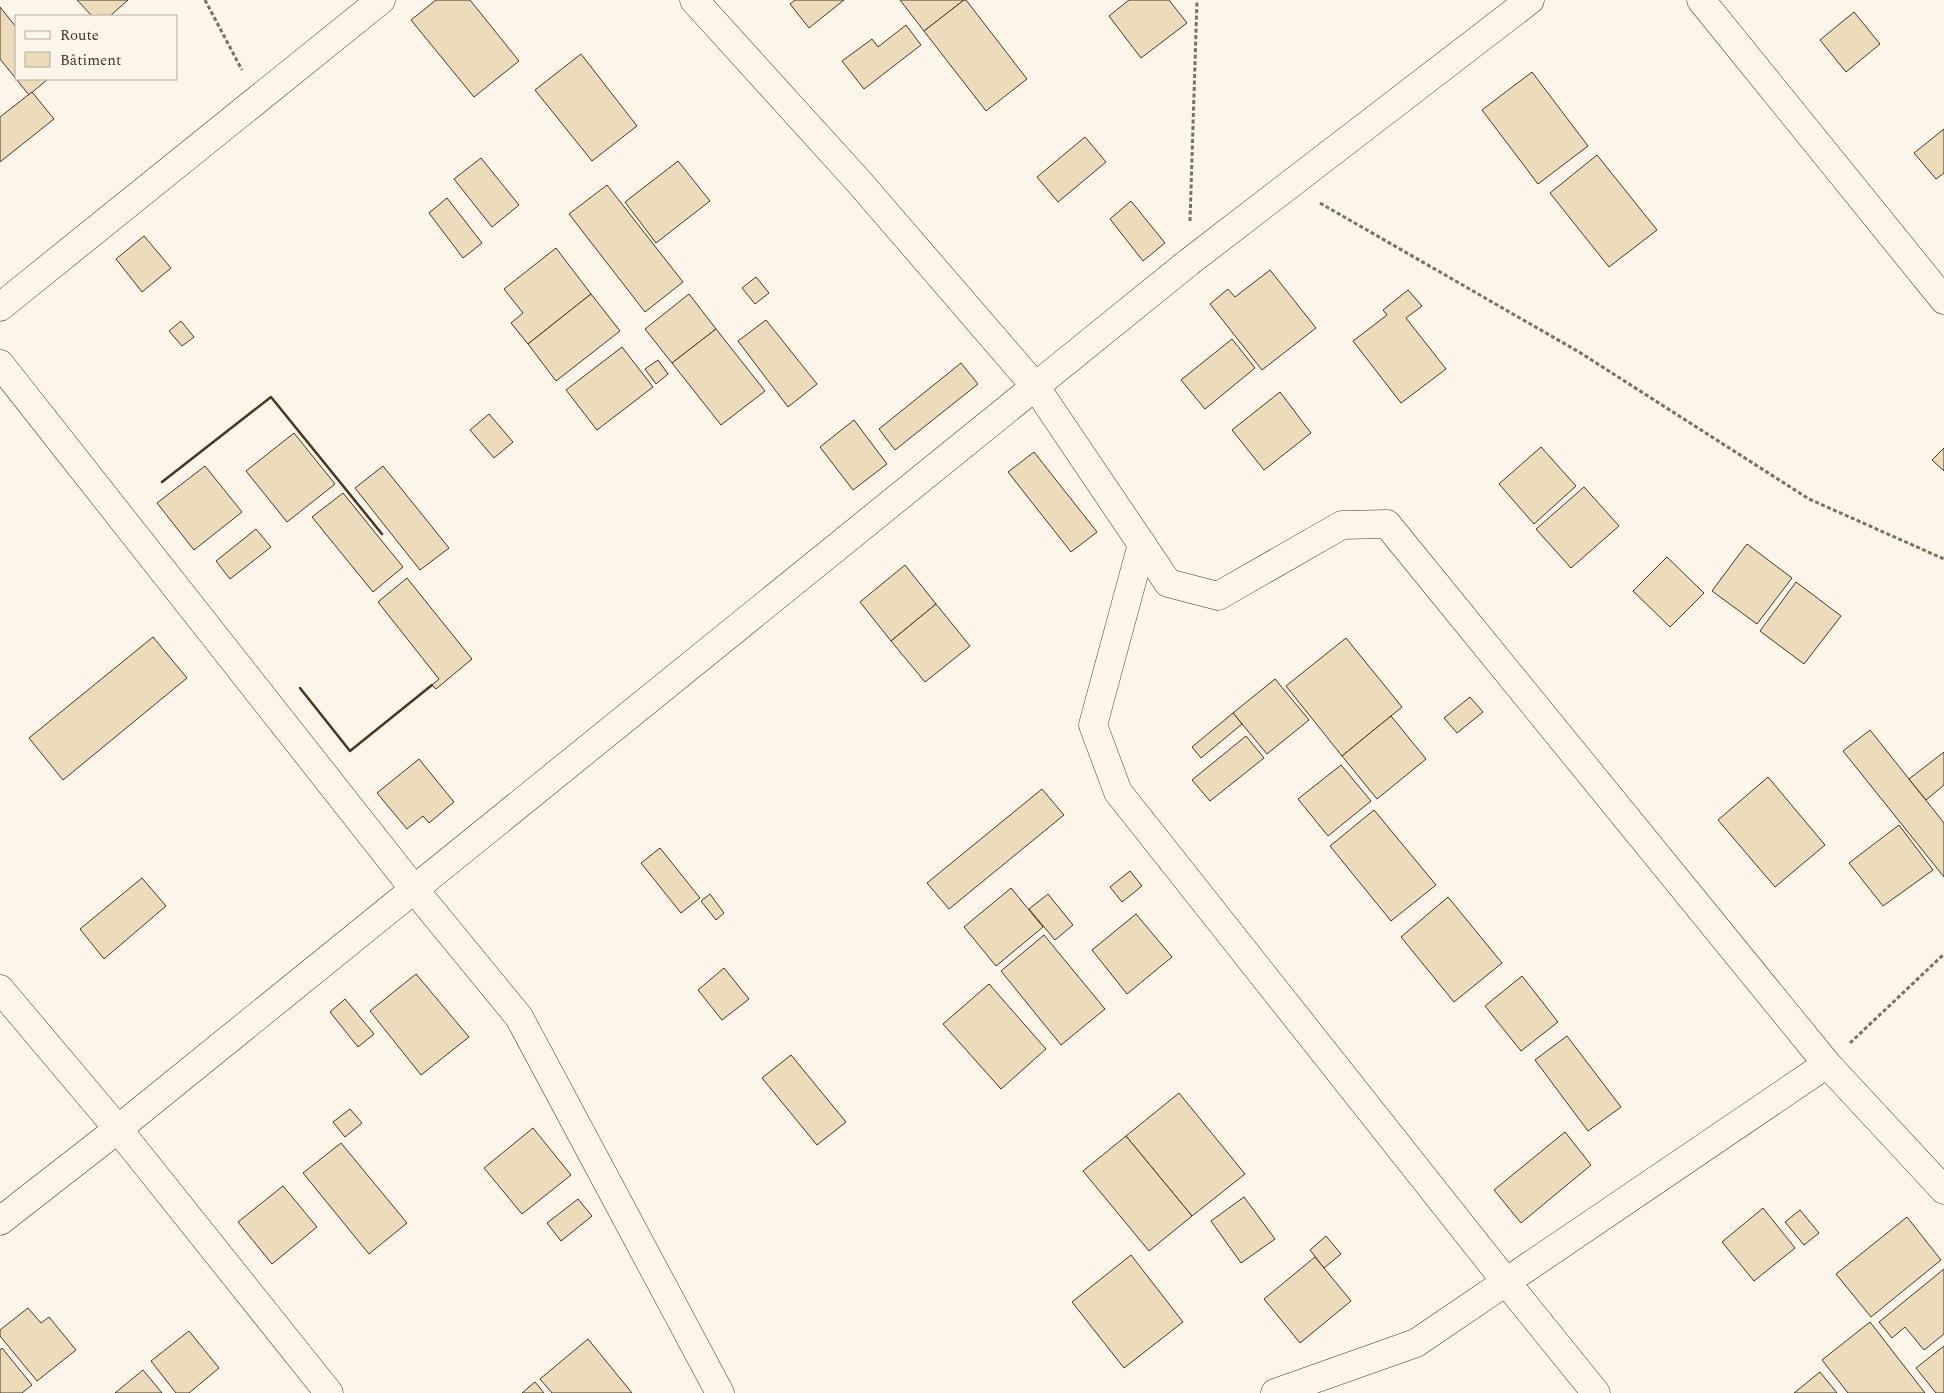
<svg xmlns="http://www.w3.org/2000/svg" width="1944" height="1393" viewBox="0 0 1944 1393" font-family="Spectral,serif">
  <rect width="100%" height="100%" fill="#fbf6e9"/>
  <g fill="#ecdcbc" stroke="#4a3520">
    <path d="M77,0h51l-18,16h-18z"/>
    <path d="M436,0h34l49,61 -45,36 -63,-77z"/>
    <path d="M795,0h49l-35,28 -19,-24z"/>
    <path d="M900,0h64l-40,31z"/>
    <path d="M964,0h2l61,79 -41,32 -62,-80z"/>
    <path d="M1129,0h40l18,23 -46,35 -32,-42z"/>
    <path d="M0,7l16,20v52h32l-19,16 -29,-36z"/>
    <path d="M1854,12l26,32 -34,28 -26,-32z"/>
    <path d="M906,25l15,20 -57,44 -22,-28 30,-22 6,8z"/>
    <path d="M581,54l56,72 -45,35 -57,-71z"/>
    <path d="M1532,72l56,74 -50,38 -56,-74z"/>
    <path d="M32,92l22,27 -54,43v-45z"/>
    <path d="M1944,129v44l-8,6 -22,-26z"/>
    <path d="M1085,137l21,25 -48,40 -21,-25z"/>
    <path d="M1597,155l60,75 -48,37 -59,-74z"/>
    <path d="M481,158l38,47 -27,22 -38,-48z"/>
    <path d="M678,161l32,40 -54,42 -31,-41z"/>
    <path d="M607,185l76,97 -38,30 -76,-98z"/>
    <path d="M447,198l35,45 -19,15 -34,-45z"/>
    <path d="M1131,201l34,42 -22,18 -33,-42z"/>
    <path d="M144,236l27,32 -29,24 -26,-33z"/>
    <path d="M556,248l35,46 -63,50 -17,-21 12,-10 -19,-24z"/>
    <path d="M1270,270l46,58 -54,42 -52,-66 18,-15 7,8z"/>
    <path d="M756,277l13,16 -14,11 -13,-16z"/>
    <path d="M1408,290l14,16 -16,12 40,51 -45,34 -48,-62 34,-26 -4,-5z"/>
    <path d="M591,294l29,37 -64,50 -28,-37z"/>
    <path d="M689,294l27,35 -44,34 -27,-34z"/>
    <path d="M766,320l51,64 -29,23 -50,-66z"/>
    <path d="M181,321l13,16 -12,9 -13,-15z"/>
    <path d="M716,329l49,62 -44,34 -49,-62z"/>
    <path d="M1232,339l23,29 -50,41 -24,-29z"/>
    <path d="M622,347l31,40 -56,43 -31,-40z"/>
    <path d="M658,360l10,14 -12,10 -11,-15z"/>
    <path d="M961,363l17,21 -83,66 -16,-21z"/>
    <path d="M1280,392l31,41 -47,37 -32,-40z"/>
    <path d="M489,414l24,28 -19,16 -24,-28z"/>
    <path d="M854,420l33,44 -34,26 -33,-43z"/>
    <path d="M294,433l41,51 -48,38 -41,-51z"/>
    <path d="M1541,447l35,39 -42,38 -35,-40z"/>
    <path d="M1944,448v23l-12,-11z"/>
    <path d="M1034,452l63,80 -26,20 -63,-80z"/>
    <path d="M205,466l37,46 -48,38 -37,-47z"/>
    <path d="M383,466l66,82 -29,22 -65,-82z"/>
    <path d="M1584,487l35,39 -48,42 -35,-39z"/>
    <path d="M343,493l60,74 -30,25 -61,-75z"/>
    <path d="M256,529l15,18 -41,32 -14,-18z"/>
    <path d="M1747,544l45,34 -35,46 -45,-33z"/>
    <path d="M1667,557l37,36 -34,34 -37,-36z"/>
    <path d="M905,565l31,39 -45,37 -31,-39z"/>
    <path d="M407,578l65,81 -36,30 -4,-4 7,-6 -61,-77z"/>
    <path d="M1796,582l45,34 -37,48 -44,-33z"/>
    <path d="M936,604l34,42 -45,36 -34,-41z"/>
    <path d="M153,637l34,41 -124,102 -34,-42z"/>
    <path d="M1346,638l56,69 -60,49 -56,-70z"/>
    <path d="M1275,679l34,41 -42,34 -34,-41z"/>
    <path d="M1470,697l13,15 -26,21 -13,-15z"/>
    <path d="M1233,713l9,11 -41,34 -9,-11z"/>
    <path d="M1391,716l35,43 -49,40 -35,-43z"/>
    <path d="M1870,730l74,93v54l-101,-126z"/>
    <path d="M1246,736l18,22 -54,43 -18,-21z"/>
    <path d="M1944,752v33l-18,15 -17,-21z"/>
    <path d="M419,759l35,43 -25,21 -6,-7 -16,13 -30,-36z"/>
    <path d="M1341,765l30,36 -43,35 -30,-37z"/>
    <path d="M1768,777l57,68 -50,42 -57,-67z"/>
    <path d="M1042,789l22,26 -115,94 -22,-26z"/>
    <path d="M1374,810l62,75 -45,36 -61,-75z"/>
    <path d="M1899,825l34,45 -50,36 -34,-43z"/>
    <path d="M660,848l40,50 -19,15 -40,-50z"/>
    <path d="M1130,871l12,15 -20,16 -12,-15z"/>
    <path d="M142,878l24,28 -62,53 -24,-30z"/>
    <path d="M1011,888l32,39 -47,39 -32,-39z"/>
    <path d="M710,894l14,19 -8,7 -15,-19z"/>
    <path d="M1048,894l25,31 -18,15 -26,-31z"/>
    <path d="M1448,897l54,66 -48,39 -53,-65z"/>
    <path d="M1136,914l36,43 -45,37 -35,-44z"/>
    <path d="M1044,935l61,74 -44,36 -60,-74z"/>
    <path d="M724,968l25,31 -27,21 -24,-30z"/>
    <path d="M416,974l53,63 -48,38 -51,-64z"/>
    <path d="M1522,976l36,46 -37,29 -36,-45z"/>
    <path d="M989,984l57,65 -45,40 -58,-65z"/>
    <path d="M345,999l29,35 -16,13 -28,-35z"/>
    <path d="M1567,1036l54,71 -33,24 -53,-71z"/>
    <path d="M791,1055l55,67 -29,23 -55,-67z"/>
    <path d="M1179,1093l66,81 -53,42 -66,-80z"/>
    <path d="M350,1109l12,14 -17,14 -12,-15z"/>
    <path d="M533,1128l38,47 -49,39 -38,-46z"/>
    <path d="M1565,1132l26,33 -70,58 -27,-33z"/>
    <path d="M1126,1136l66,80 -43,35 -66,-80z"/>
    <path d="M341,1143l66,80 -38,31 -66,-81z"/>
    <path d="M283,1186l34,41 -45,37 -34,-42z"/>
    <path d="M1244,1197l31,42 -34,24 -30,-42z"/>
    <path d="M578,1199l14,17 -31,25 -14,-18z"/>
    <path d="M1763,1208l32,40 -41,33 -32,-39z"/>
    <path d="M1800,1210l19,23 -15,12 -19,-23z"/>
    <path d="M1907,1217l34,43 -70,57 -35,-43z"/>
    <path d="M1326,1236l15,18 -17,14 -14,-18z"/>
    <path d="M1131,1255l52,67 -59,46 -52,-66z"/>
    <path d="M1315,1257l36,44 -51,42 -36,-44z"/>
    <path d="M1944,1269v65l-20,16 -19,-23 -13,11 -13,-16z"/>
    <path d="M28,1308l13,15 8,-6 27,33 -39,31 -37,-45v-6z"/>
    <path d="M1870,1322l55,71h-77l-26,-33z"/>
    <path d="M189,1331l30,37 -30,25h-13l-25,-32z"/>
    <path d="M588,1339l44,54h-80l-12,-14z"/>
    <path d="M1944,1346v47h-8l-20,-25z"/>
    <path d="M2,1348l30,37 -10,8h-22v-43z"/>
    <path d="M143,1370l19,23h-47z"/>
    <path d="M1820,1372l17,21h-43z"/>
    <path d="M535,1382l9,11h-22z"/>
  </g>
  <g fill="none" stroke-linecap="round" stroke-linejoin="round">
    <defs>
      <g id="street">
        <path d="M694,0l166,183 175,203 133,197 50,13 124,-71 45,-1 440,540 117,126"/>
        <path d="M1701,0l243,300"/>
        <path d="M0,307l381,-307"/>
        <path d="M0,364l414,525 105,128 201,376"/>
        <path d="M1142,544l-49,181 25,67 389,491 89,110"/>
        <path d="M0,989l118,140 211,264"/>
        <path d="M0,1221l118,-92 1071,-867 341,-262"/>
        <path d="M1275,1393l141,-50 411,-279"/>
      </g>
    </defs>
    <use href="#street" stroke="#4a3520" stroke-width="29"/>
    <g stroke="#7f6f5c" stroke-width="3" stroke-dasharray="4 2.5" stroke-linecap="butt">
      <path d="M205,0l37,70"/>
      <path d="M1320,203l259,149 230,147 135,60"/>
      <path d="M1190,221l7,-221"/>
      <path d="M1850,1043l94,-89"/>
    </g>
    <use href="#street" stroke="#fbf6e9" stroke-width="28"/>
    <g stroke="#4a3520" stroke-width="2.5">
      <path d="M162,482l109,-85 111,137"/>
      <path d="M300,688l50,63 82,-66"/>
    </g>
  </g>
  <rect x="15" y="15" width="162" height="65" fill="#fbf6e9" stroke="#b4a999"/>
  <rect x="25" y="31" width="25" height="8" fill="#fbf6e9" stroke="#b4a999"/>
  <text x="60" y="40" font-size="15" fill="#4a3520">Route</text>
  <rect x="25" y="52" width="25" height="15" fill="#ecdcbc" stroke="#b4a999"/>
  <text x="60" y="65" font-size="15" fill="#4a3520">Bâtiment</text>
</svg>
